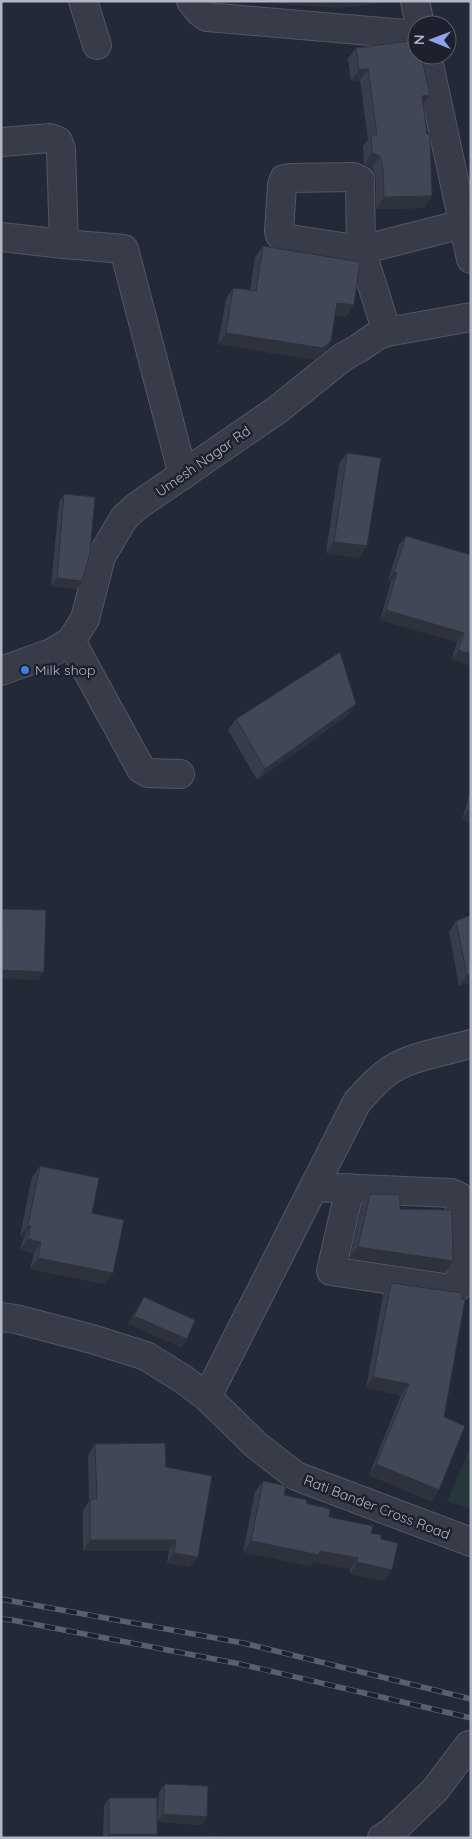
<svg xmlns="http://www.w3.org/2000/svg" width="472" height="1839" viewBox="0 0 472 1839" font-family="Quicksand,sans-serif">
  <rect width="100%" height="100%" fill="#242938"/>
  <path fill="#27363a" d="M471,1444v65l-24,-7z"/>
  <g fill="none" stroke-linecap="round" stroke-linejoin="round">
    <defs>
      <g id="minor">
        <path d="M83,1l14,44"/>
        <path d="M191,1l9,11 7,5 210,18"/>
        <path d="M415,1l5,24"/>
        <path d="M427,55l44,204"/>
        <path d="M1,142l49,-4 8,3 3,8 3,95 60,5 59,226"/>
        <path d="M1,237l63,7"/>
        <path d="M387,332l-26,-82 -1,-70 -7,-3 -63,1 -6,1 -2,6 -3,46 1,4 4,3 77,12 102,-26"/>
        <path d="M71,641l70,128 7,4 32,1"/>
        <path d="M1,671l50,-18 20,-12 14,-22 16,-62 23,-39 13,-12 140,-96 66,-53 16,-9 19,-13 9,-3 84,-15"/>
        <path d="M314,1187l137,6 7,3 2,7 1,80 -3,4 -7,2 -120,-18 19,-83"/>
        <path d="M1,1317l15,2 76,20 54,17 37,23 24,18 49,48 40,31 175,66"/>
        <path d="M207,1397l150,-295c11,-12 21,-24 35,-33 21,-13 54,-18 79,-25"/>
        <path d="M382,1838l8,-5 45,-43 34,-45"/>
      </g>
    </defs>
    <use href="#minor" stroke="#535663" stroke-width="30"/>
    <use href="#minor" stroke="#383c49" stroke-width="28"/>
    <defs>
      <g id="rail">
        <path d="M1,1599l242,44 228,56"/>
        <path d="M1,1619l11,1 228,44 231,54"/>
      </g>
    </defs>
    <use href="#rail" stroke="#5a5f6f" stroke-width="5.5"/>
    <use href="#rail" stroke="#1d212d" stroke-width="4" stroke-dasharray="11" stroke-linecap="butt"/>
  </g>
  <g fill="#383d4b">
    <path d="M356,48l74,47 -7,10 9,91 -8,12 -48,1v-29l-4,-13 -8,-2 -1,-19 5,-6 -8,-60 -9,1 -3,-22z"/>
    <path d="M263,246l91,59 -8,12 -11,-2 -4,26 -7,12 -9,7 -97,-16 8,-45 7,-11 17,2 5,-33z"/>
    <path d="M347,453l12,105 -33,-5 13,-89z"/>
    <path d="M64,494l13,95 -26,-3 8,-84z"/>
    <path d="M406,536l65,19v111l-19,-7 5,-17 -77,-22 11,-38 -3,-1 11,-36z"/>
    <path d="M348,715l-91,65 -29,-50 8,-11z"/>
    <path d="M471,788v34l-9,-2z"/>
    <path d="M456,921l15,62 -12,3 -10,-54z"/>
    <path d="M40,1166l52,47 21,60 -8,11 -75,-15 4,-16 -14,-3 4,-13 -4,-1 12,-59z"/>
    <path d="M370,1194l30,15 45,63 -95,-14 12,-53z"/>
    <path d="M391,1283l53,134 -13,84 -62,-26 32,-80 -35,-7 17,-93z"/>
    <path d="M144,1297l43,42 -6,8 -53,-23 11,-19z"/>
    <path d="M95,1444l71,23 24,100 -23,-4 2,-12h-86v-41l6,-9 -1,-46z"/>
    <path d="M263,1481l21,14 22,8 23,14 42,16 10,6 3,42 -34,-7v-5l-36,-7 -3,4 -68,-14 12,-60z"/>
    <path d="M165,1784l42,33 -6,8 -44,-3v12l-3,4h-51l1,-32 5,-8 48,22 2,-28z"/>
  </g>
  <g fill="#2e323d">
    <path d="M228,1h172l-59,7z"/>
    <path d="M368,69l-8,11 -9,1 8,-11z"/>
    <path d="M430,95l-8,11v-10z"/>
    <path d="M372,153l8,3 -8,11 -8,-2z"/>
    <path d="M432,196l-8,12 -48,1 8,-12z"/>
    <path d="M337,303l17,2 -8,12 -16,-3z"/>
    <path d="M226,333l105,8 -7,12 -9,7 -97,-16z"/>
    <path d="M334,542l33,4 -8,12 -33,-5z"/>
    <path d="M394,572l3,1 -6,9 -3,-1z"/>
    <path d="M57,578l25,3 -5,8 -26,-3z"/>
    <path d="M386,610l78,23 -7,9 -77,-22z"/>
    <path d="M458,650l13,4v12l-19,-7z"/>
    <path d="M356,704l-8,11 -91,65 8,-11z"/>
    <path d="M469,809h2v13l-9,-2z"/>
    <path d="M1,970l43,2 -6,8 -37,-1z"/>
    <path d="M471,974v9l-12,3 8,-11z"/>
    <path d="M28,1225l3,1 -7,11 -4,-1z"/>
    <path d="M28,1239l13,3 -7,11 -14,-3z"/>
    <path d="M358,1247l95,14 -8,11 -95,-14z"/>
    <path d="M38,1258l75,15 -8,11 -75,-15z"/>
    <path d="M134,1316l53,23 -6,8 -53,-23z"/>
    <path d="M373,1377l36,7 -8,11 -35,-7z"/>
    <path d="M376,1464l63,26 -8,11 -62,-26z"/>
    <path d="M90,1540h86l-7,11h-86z"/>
    <path d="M251,1541l69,10 38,7 -8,11 -36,-7 -3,4 -68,-14z"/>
    <path d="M174,1553l24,4 -8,10 -23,-4z"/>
    <path d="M357,1562l35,8 -8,11 -34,-7z"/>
    <path d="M163,1814l44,3 -6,8 -44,-3z"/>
    <path d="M109,1834h48l-3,4h-48z"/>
  </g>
  <g fill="#414757" stroke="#2e323d">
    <path d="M417,40v15h4l9,40 -8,1 5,38h3l2,62 -48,1 -1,-28 -3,-13 -8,-3 -1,-18h6l-9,-66 -9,1 -3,-22z"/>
    <path d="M263,246l97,16 -6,43 -17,-2 -6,38 -8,7 -97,-15 7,-45 23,3z"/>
    <path d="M347,453l34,5 -14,88 -33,-4z"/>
    <path d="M64,494l31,3 -5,56 -8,28 -25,-3z"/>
    <path d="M406,536l65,19v99l-13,-4 6,-17 -78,-23 11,-37 -3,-1z"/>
    <path d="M340,652l16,52 -91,65 -29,-50z"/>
    <path d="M2,909l44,1 -2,62 -43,-2z"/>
    <path d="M471,915v59l-4,1 -11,-54z"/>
    <path d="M40,1166l59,12 -7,35 32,7 -11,53 -75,-15 3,-16 -13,-3 3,-13 -3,-1z"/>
    <path d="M370,1194l30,1v14l52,1 1,51 -95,-14z"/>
    <path d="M391,1283l71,10v6l3,1 -21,117 21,9 -26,64 -63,-26 33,-80 -36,-7z"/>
    <path d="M144,1297l51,23 -8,19 -53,-23z"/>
    <path d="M165,1443l1,24 46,9 -14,81 -24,-4 2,-13h-86v-41h7l-2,-55z"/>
    <path d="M263,1481l23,5 -2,9 23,5 -1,3 24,6 -1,8 44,9 -2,7 10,2v4l17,4 -6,27 -35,-8 1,-4 -38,-7 -1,4 -68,-14z"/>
    <path d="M165,1784l43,2 -1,31 -44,-3z"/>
    <rect x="109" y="1798" width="48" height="36"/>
    <path d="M212,1836l13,2h-13z"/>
  </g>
  <circle fill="#3f7fe0" stroke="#1d212d" stroke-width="2" cx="25" cy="670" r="5"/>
  <g text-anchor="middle" stroke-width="5" stroke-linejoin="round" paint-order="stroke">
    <g font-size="14" fill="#b3b6c4" stroke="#1d212d">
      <text transform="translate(203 461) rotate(-35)" y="5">Umesh Nagar Rd</text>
      <text transform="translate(377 1507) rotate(21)" y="5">Rati Bander Cross Road</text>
    </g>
    <g font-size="14" fill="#b3b6c4" stroke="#1d212d" text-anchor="start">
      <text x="35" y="675">Milk shop</text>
    </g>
  </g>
  <rect width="472" height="1839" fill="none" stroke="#b3b6c4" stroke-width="5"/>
  <g transform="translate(432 40) rotate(271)"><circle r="24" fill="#1d212d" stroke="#595d69"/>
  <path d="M0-4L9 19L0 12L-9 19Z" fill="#90a3ed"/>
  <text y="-8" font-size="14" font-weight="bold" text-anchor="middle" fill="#b3b6c4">N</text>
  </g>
</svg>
